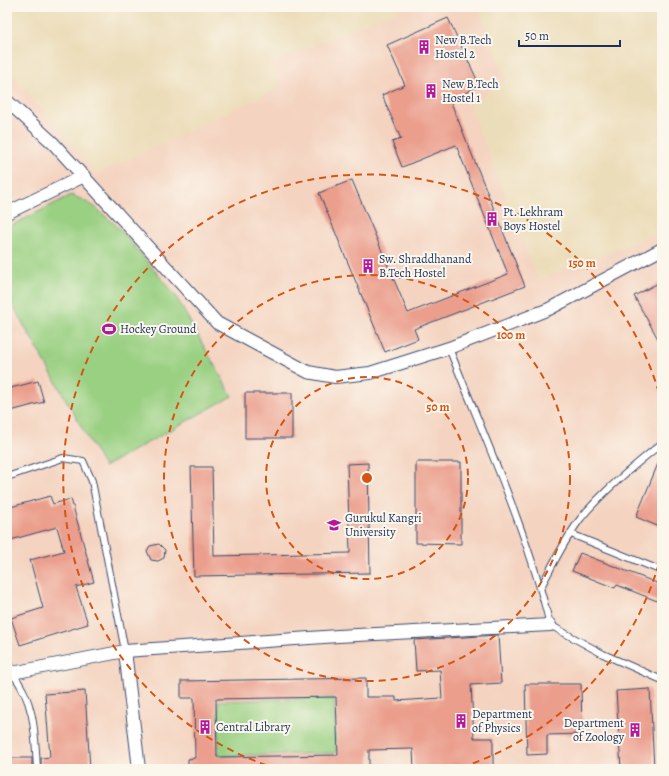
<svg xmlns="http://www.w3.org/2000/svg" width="669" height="776" viewBox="0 0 669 776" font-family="Alegreya,serif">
  <rect width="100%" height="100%" fill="#fbf7ec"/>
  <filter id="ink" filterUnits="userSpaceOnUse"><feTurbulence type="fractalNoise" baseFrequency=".025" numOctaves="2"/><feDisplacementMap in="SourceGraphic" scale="8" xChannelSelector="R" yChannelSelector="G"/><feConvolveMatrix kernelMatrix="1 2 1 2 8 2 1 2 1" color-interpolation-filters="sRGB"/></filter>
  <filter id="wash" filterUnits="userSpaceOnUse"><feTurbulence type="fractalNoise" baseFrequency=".012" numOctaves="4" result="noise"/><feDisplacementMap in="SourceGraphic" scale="16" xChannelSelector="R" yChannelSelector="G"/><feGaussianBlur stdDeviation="0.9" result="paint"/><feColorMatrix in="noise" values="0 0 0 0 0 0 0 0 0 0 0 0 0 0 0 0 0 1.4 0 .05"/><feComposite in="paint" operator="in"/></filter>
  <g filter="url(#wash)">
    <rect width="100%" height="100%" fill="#ecddba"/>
    <path fill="#f4d3c0" d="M406,7h72l28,72 -36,27 68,174 124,-49v538h-655v-700l90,105 183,-86 -9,-25z"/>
    <g fill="#9ad082" stroke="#5a8070">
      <path d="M71,195l12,5 12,7 24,21 56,67 57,101 -128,71 -97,-172v-67z"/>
      <path d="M334,698l2,55 -117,3 -1,-55z"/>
    </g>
    <g id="blocks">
      <g fill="#eb9e8c" fill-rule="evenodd">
        <path d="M448,18l32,68 -30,14 75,186 -111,43 4,10 -33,13 -66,-159 33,-13 56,133 100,-39 -52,-129 -54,22 -10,-25 9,-3 -19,-44 23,-10 -18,-40z"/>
        <path d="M662,281v65l-28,-50z"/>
        <path d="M38,381l6,21 -37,10v-23z"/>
        <rect x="245" y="393" width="47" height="45"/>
        <path d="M662,454v74l-26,-11z"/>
        <path d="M416,462h45v82l-45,-1z"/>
        <path d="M368,463l2,110 -176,3 -3,-109h21l2,89 136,-3 -3,-89z"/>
        <path d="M50,496l3,8 18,-5 23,83 -18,5 12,37 -68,21 -9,-27 32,-10 -13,-48 34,-9 -7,-24 -50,14v-33z"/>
        <path d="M159,544l6,6 -1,8 -6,3 -7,-1 -4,-9 3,-5z"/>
        <path d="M580,553l82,32v18l-45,-18 -2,3 -43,-17z"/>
        <path d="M498,635l3,48 -30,2 3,53h19v31h-79l-1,-20 -44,1v19h-181v-10l7,-1 -1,-60h-13v-17l185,-3v19h30v4l46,-3 -2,-28 -24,1 -2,-31zM336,697l2,58 -121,2 -1,-58z"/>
        <path d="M525,684h56l1,50 -35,1v19l-20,1z"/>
        <path d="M650,689l4,80h-33l-5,-78z"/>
        <path d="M85,691l5,78h-49v-11l9,-1 -5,-63z"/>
        <rect x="7" y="758" width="25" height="11"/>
      </g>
    </g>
  </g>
  <g filter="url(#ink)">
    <use href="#blocks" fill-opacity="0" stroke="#3a496c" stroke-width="1"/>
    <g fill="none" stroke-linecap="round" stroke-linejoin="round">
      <defs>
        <g id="lane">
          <path d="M449,348c36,91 78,182 101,277l53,29 59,26"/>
          <path d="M7,477l56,-19 20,3 9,20 33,170"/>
          <path d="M571,534l91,37"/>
          <path d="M541,587c12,-23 24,-48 40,-69 23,-28 53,-52 81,-75"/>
          <path d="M12,673c23,28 23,61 25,96"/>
        </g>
        <g id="street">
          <path d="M7,101l46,42 164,180 91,49 27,5 35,-4 79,-25 100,-39 113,-60"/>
          <path d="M7,213l77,-37"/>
          <path d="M125,651l14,118"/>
          <path d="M7,667l5,6 113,-22 213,-15 212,-11"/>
        </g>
      </defs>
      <use href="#lane" stroke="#3a496c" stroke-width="8"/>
      <use href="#street" stroke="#3a496c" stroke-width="14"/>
      <use href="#lane" stroke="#fff" stroke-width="6"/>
      <use href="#street" stroke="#fff" stroke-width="12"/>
    </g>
  </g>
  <g fill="none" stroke="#d45514" stroke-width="2" stroke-dasharray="7 5">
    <circle cx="367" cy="478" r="101"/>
    <circle cx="367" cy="478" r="203"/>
    <path d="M662 552A304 304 0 0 1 456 769M278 769A304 304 0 1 1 662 404"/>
  </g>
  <defs>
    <symbol id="building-bare" viewBox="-9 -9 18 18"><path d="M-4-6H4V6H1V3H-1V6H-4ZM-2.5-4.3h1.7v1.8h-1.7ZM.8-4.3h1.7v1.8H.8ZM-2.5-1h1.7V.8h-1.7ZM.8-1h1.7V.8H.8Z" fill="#b5179e" stroke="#fbf7ec" stroke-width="2.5" paint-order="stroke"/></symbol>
    <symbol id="stadium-bare" viewBox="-9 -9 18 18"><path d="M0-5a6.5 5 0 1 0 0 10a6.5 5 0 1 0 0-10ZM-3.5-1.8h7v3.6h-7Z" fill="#b5179e" stroke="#fbf7ec" stroke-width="2.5" paint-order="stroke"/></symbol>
    <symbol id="university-bare" viewBox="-9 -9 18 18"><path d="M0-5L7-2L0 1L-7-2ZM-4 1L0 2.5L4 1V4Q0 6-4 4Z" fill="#b5179e" stroke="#fbf7ec" stroke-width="2.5" paint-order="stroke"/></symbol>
  </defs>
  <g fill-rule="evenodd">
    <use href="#building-bare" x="414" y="37" width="20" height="20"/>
    <use href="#building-bare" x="421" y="81" width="20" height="20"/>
    <use href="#building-bare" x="482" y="209" width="20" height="20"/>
    <use href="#building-bare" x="358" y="256" width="20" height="20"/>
    <use href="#stadium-bare" x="99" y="319" width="20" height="20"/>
    <use href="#university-bare" x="324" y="515" width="20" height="20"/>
    <use href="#building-bare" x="451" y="711" width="20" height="20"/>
    <use href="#building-bare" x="195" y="717" width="20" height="20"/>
    <use href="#building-bare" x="625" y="720" width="20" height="20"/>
  </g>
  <g text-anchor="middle" stroke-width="4" stroke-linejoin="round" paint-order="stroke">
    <g font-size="12" fill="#1b2f5e" stroke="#fbf7ec" text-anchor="start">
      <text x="435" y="44">New B.Tech<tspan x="435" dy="14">Hostel 2</tspan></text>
      <text x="442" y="88">New B.Tech<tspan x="442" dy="14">Hostel 1</tspan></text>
      <text x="503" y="216">Pt. Lekhram<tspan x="503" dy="14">Boys Hostel</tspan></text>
      <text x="379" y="263">Sw. Shraddhanand<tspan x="379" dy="14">B.Tech Hostel</tspan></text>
      <text x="120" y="333">Hockey Ground</text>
      <text x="345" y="522">Gurukul Kangri<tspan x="345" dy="14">University</tspan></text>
      <text x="472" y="718">Department<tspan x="472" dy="14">of Physics</tspan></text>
      <text x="624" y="727" text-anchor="end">Department<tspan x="624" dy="14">of Zoology</tspan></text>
      <text x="216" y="731">Central Library</text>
    </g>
  </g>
  <circle cx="367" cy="478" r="6" fill="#d45514" stroke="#fbf7ec" stroke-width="2"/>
  <g font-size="12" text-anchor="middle" font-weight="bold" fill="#d45514" stroke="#fbf7ec" stroke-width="4" stroke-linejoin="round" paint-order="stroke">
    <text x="582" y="267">150 m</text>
    <text x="511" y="339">100 m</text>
    <text x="438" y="411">50 m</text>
  </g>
  <rect width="669" height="776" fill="none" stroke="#fbf7ec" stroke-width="24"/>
  <path d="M519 40v6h101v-6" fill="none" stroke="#1b2f5e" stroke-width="2"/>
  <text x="525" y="40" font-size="12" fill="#1b2f5e" stroke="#fbf7ec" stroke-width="3" paint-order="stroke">50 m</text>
</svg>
